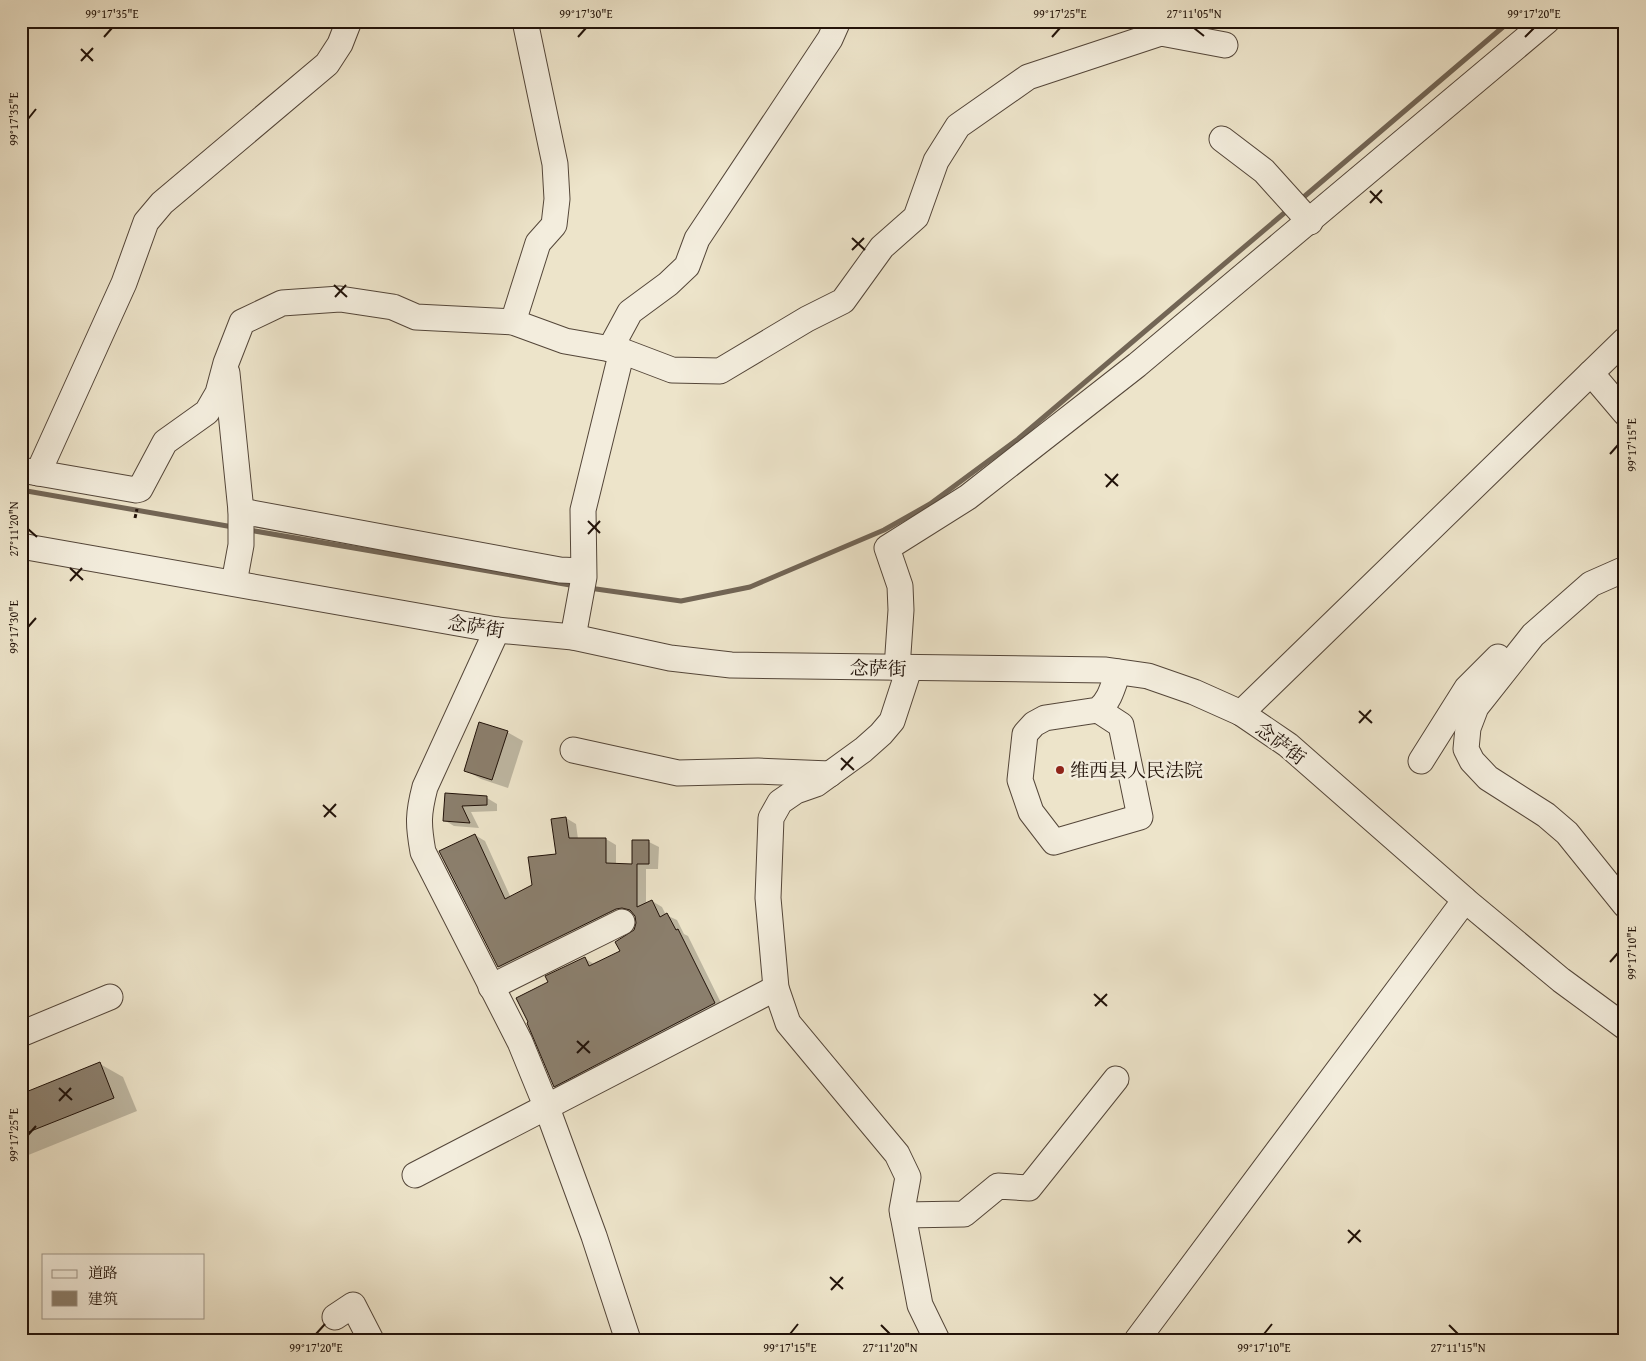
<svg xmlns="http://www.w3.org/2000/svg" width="1646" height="1361" viewBox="0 0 1646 1361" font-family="'Gentium Book Plus','Noto Serif SC',serif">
  <rect width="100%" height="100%" fill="#ede4ca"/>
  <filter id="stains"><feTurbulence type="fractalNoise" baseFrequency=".004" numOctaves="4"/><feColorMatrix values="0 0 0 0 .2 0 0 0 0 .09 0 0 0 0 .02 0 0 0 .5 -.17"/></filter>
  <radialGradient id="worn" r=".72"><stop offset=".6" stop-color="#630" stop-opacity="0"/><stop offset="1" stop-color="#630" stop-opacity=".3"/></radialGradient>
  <g fill="#0003">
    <path d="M507,732l16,9 -15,47 -27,-9 -16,-9z"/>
    <path d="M446,794l41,4 10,6v7l-26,1 8,16 -25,-2 -10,-6z"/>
    <path d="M566,818l10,6 2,15h28l10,6v20h17l16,-23 10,5 -1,22h-12v35l6,-3 10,6 4,8 11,5 7,14 4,2 36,73 -159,83 -10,-6 -6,-103 35,-25 10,6 28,-12 13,-21 3,-9 -2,-8h-10l-117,58 -10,-5 -59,-115 35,-17 10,6 26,57 22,-13 24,-30 -4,-35z"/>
    <path d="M100,1064l23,13 14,34 -116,47v-63z"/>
  </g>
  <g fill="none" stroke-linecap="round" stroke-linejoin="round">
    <g stroke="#726555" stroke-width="5">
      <path d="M1299,201l211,-180"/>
      <path d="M21,490l212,37"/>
      <path d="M249,530l327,56"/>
      <path d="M589,588l92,13 69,-14 134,-57 46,-26 88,-65 271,-230"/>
    </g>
  </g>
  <g fill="#8b7f6d" stroke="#211209">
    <path d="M479,722l29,9 -16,49 -28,-9z"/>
    <path d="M445,793l42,3v9l-25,1 8,17 -27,-2z"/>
    <path d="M566,817l3,21h37v25l26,1v-24h17v24h-12v43l15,-7 8,17 7,-4 9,17 2,-1 37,74 -161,84 -27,-64 1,-1 -12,-24 32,-16 -3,-6 40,-19 4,9 31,-15 -5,-9 19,-12 2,-7 -1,-7 -5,-6 -8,-2 -6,1 -118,58 -59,-116 36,-17 30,65 27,-14 -4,-28 28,-3 -5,-35z"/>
    <path d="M100,1062l14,36 -93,37v-41z"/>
  </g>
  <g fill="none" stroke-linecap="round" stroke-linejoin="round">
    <defs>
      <g id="minor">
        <path d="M1222,139l42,32 46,51"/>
        <path d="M513,322l25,-79 16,-18 3,-26 -2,-35 -30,-143"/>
        <path d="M610,349l20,-37 38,-28 19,-18 10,-27 133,-200 8,-18"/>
        <path d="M227,373l14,138v34l-7,38"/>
        <path d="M1591,373l34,40"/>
        <path d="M21,470l115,20 4,-1 25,-47 42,-30 11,-19 8,-30 16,-41 40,-19 58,-4 53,8 23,10 97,5 52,19 57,10 50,19 48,1 87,-52 36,-18 39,-54 34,-30 20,-56 22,-35 70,-49 133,-44 64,12"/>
        <path d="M38,473l86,-190 22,-61 16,-19 165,-139 13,-20 9,-23"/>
        <path d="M241,511l319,59 23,1"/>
        <path d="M21,546l476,84 76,7 97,21 61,7 375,5 42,6 46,16 47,21 47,32 177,155 96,80 64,47"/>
        <path d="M1625,569l-34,15 -58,51 -57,72 -8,21 -2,21 6,12 16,17 58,37 21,18 58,72"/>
        <path d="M497,630l-72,157c-7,27 -7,37 -2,65l97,190 27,66 47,128 34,104"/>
        <path d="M573,637l11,-60 -1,-67 39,-159"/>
        <path d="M897,668l4,-58 -1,-24 -13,-38 81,-51 169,-132 410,-344"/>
        <path d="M909,669l-17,52 -11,13 -18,16 -47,34 -20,7 -16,11 -9,16 -3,80 8,90 12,35 109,131 11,23 -6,33 18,95 17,35"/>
        <path d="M1098,710l23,15 19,92 -86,25 -23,-30 -11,-32 5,-46 9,-10 11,-6 53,-8c12,-9 15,-24 20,-38"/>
        <path d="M1241,713l384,-373"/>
        <path d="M573,750l105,23 80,-2 72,3"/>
        <path d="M1421,761l46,-73 31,-31"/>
        <path d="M491,987l131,-65"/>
        <path d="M21,1034l89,-37"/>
        <path d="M415,1175l361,-187"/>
        <path d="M903,1215l61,-1 34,-28 31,2 87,-109"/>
        <path d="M335,1317l18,-12 18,35"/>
        <path d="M1137,1340l328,-440"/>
      </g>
    </defs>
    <use href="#minor" stroke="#544639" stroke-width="27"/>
    <path stroke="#211209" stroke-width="3" stroke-dasharray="4 2.5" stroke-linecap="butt" d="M135,518l2,-9"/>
    <use href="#minor" stroke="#f3eddd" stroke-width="25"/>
  </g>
  <path fill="none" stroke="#211209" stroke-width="2" d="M1194,28l10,8M104,37l8,-9M578,37l8,-9M1052,37l8,-9M1525,37l9,-9M81,49l12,12M81,61l12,-13M28,119l8,-10M1370,191l12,12M1370,203l12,-13M852,238l13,12M852,250l12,-12M334,285l13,12M335,297l11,-12M1610,454l8,-9M1105,474l13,12M1106,487l12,-13M588,521l12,12M28,529l9,8M588,534l12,-13M70,568l13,12M70,581l12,-13M28,627l8,-9M1359,711l13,12M1359,723l12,-13M841,758l13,12M841,770l12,-13M323,805l13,12M324,817l12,-13M1610,962l8,-9M1094,994l13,12M1095,1006l12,-12M577,1041l13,12M577,1053l12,-12M59,1088l13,12M59,1101l12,-13M28,1135l8,-9M1348,1230l13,12M1348,1243l12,-13M830,1277l13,12M831,1290l12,-13M881,1325l9,9M1449,1325l9,9M316,1334l9,-10M790,1334l8,-10M1264,1334l8,-10"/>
  <circle fill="#8f2418" stroke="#f3eddd" stroke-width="2" cx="1060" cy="770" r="5"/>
  <g text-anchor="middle" stroke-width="5" stroke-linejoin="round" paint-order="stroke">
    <g font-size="19" fill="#211209" stroke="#f3eddd">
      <text transform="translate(476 626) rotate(9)" y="7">念萨街</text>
      <text transform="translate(878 668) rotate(1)" y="7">念萨街</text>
      <text transform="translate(1281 743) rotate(37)" y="7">念萨街</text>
    </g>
    <g font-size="19" fill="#211209" stroke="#f3eddd" text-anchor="start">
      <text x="1070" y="777">维西县人民法院</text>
    </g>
  </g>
  <rect width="1646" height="1361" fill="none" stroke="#ede4ca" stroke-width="55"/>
  <rect x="42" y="1254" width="162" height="65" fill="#f3eddd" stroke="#9f9588"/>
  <rect x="52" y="1270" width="25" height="8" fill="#f3eddd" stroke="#9f9588"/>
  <text x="88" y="1278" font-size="15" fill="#211209">道路</text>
  <rect x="52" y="1291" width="25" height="15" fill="#8b7f6d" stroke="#9f9588"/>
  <text x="88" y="1304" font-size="15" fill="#211209">建筑</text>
  <rect x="28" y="28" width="1590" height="1306" fill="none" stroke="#211209" stroke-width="2"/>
  <g font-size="12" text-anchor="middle" fill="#211209">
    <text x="112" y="18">99°17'35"E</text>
    <text x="586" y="18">99°17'30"E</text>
    <text x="1060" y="18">99°17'25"E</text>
    <text x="1194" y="18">27°11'05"N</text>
    <text x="1534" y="18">99°17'20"E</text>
    <text transform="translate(14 119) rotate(-90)" y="4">99°17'35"E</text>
    <text transform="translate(1632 445) rotate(-90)" y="4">99°17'15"E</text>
    <text transform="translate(14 529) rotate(-90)" y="4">27°11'20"N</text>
    <text transform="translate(14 627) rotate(-90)" y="4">99°17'30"E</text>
    <text transform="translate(1632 953) rotate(-90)" y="4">99°17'10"E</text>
    <text transform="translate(14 1135) rotate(-90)" y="4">99°17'25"E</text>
    <text x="316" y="1352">99°17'20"E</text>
    <text x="790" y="1352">99°17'15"E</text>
    <text x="890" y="1352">27°11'20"N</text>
    <text x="1264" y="1352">99°17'10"E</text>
    <text x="1458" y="1352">27°11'15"N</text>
  </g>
  <rect width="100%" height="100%" filter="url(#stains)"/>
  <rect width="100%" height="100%" fill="url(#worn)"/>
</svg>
